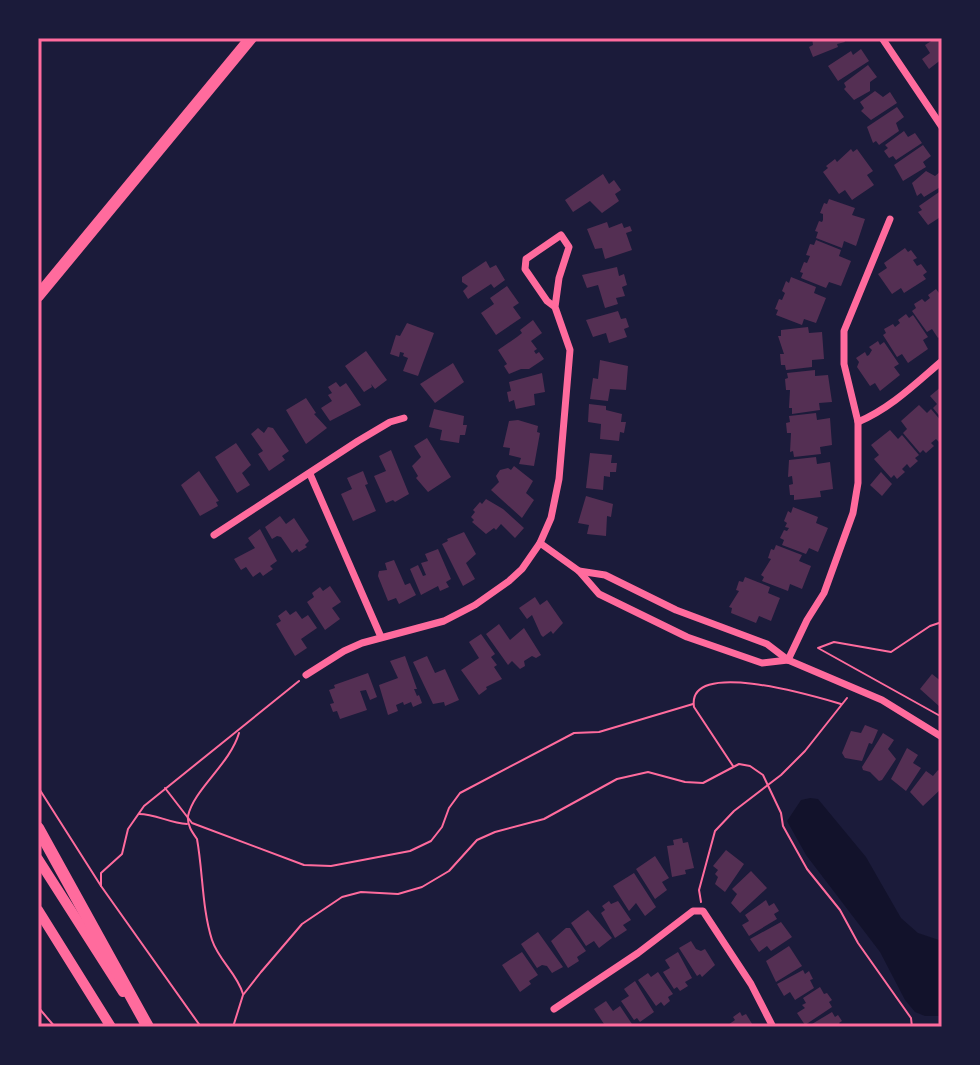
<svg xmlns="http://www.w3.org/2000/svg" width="980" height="1065" viewBox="0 0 980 1065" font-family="Montserrat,sans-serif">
  <rect width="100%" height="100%" fill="#1b1b3a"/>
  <path fill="#12122b" d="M810,798l8,1 48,58 35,61 17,15 24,8v75h-17l-10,-4 -10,-12 -25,-48 -74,-97 -19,-34 14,-21z"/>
  <g fill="#542f53">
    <path d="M812,38h31l2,4 -8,2 1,3 -25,10 -4,-10 4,-2z"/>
    <path d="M936,38h6v21l-13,10 -7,-10 8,-6 -5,-8z"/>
    <path d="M861,49l8,12 -31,20 -10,-15 23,-15 2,4z"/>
    <path d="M868,65l9,12 -7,5v9l-16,9 -10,-11 2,-2 -2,-4z"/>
    <path d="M875,91l8,6 7,-5 7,11 -26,17 -10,-9 3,-3 -4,-6z"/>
    <path d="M897,107l7,10 -8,6 3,8 -20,14 -3,-4 -3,2 -6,-16z"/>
    <path d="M904,131l4,6 7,-4 7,10 -26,17 -3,-4 -4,2 -5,-7 4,-3 -3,-3z"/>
    <path d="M923,145l8,11 -8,6 3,5 -23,14 -9,-16z"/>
    <path d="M851,149l2,3 4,-3 16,22 -6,4 7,10 -22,15 -7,-10 -6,4 -16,-22 5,-4 -2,-2 9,-7 2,3z"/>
    <path d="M926,171l9,5 6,-5 1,15 -18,11 -3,-4 -4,3 -5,-13z"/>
    <path d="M603,174l6,10 5,-4 7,10 -6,4 4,7 -17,12 -12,-12 -17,11 -8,-12z"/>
    <path d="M942,190v26l-14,9 -10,-13 4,-2 -3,-4z"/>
    <path d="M829,199l26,9 -3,7 13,4 -9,27 -12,-5 -2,7 -26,-10 2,-6 -3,-1 4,-10 3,1 1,-2v-6l-3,-1 4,-10 3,1z"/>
    <path d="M607,222l2,6 13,-5 2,5 6,-2 2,5 -6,2 6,17 -27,9 -3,-11 -7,1 -8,-20z"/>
    <path d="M816,240l25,10 -2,6 12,5 -10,25 -12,-4 -3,6 -25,-10 2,-5 -3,-1 4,-10 3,1 3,-7 -4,-1 4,-11 4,1z"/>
    <path d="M905,248l3,4 3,-2 6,8 -4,2 4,6 4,-2 6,8 -4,3 3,4 -22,14 -3,-5 -9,6 -14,-20 9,-6 -3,-5z"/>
    <path d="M486,261l4,7 6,-3 9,15 -11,8 -3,-4 -23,15 -5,-8 5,-5 -6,-4v-5z"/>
    <path d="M617,267l2,9 5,-2 3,11 -5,2 3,9 -9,2 2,6 -13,4 -7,-23 -11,3 -5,-13z"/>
    <path d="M791,277l25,10 -2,6 12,5 -10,25 -12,-4 -2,6 -26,-10 2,-5 -3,-1 4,-10 3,1 3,-7 -3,-2 4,-10 3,2z"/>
    <path d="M507,286l12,17 -6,4 8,11 -25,17 -15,-22 13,-9 -4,-6z"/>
    <path d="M936,289l3,4 3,-3v45l-4,3 -6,-9 -5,3 -15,-21 4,-3 -2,-4 8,-5 3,3 5,-4 -2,-3z"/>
    <path d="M618,311l3,8 5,-1 3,9 -5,2 3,8 -18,6 -3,-10 -13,4 -7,-17z"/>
    <path d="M906,314l3,4 4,-3 15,22 -5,3 5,9 -20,14 -6,-9 -5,3 -14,-22 3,-2 -2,-4 9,-5 2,3 5,-4 -2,-3z"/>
    <path d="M533,320l9,13 -11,8 6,8 -3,2 2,3 3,-2 5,7 -15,10h-8l-12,5 -5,-8 3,-2 -9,-14 19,-13 5,-4 -2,-3z"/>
    <path d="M407,323l27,10 -16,43 -15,-5 5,-13 -5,-2 1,-3 -4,-1 -1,5 -9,-3 6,-19 4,1z"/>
    <path d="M808,327l1,6 13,-1 2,27 -12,1v7l-26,3 -1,-5h-4l-1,-11h4l-6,-18h3v-6z"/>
    <path d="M878,341l2,4 4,-3 15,22 -5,3 6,8 -20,16 -5,-8 -5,3 -13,-19 2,-5 -3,-4 9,-6 2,4 2,-1 3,-5 -3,-3z"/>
    <path d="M366,351l21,29 -12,9 -4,-5 1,3 -8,5 -19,-26z"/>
    <path d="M600,360l28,6 -2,24 -16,-1 -2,12 -18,-2 3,-21 5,1z"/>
    <path d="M453,363l11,19 -29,21 -15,-19z"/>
    <path d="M815,370v6l13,-1 4,27 -13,1 1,7 -28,4v-6h-3l1,-18h-4l-1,-11 3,-1 -1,-5z"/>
    <path d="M542,373l3,19 -11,2 1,11 -19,4 -2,-9 -5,2 -2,-10 4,-1 -2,-9z"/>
    <path d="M336,382l4,5 6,-4 15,22 -31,16 -9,-13 11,-7 -4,-6 4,-2 -4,-6z"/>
    <path d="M942,386v33l-9,-11 4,-4 -7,-8z"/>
    <path d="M306,398l10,15 -2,1 13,14 -21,16 -20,-34z"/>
    <path d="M589,404l17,2v4l16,4 -1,8h5l-2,11 -4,-1 -1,9 -19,-2 1,-15 -13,-2z"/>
    <path d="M919,405l8,8 4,-4 11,13v18l-3,2 -3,-3 -5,4 3,3 -8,7 -3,-3 -3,3 -17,-20 4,-4 -6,-8z"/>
    <path d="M434,409l30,7 -1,9h4l-2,10h-5l-1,8 -19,-3 2,-10 -13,-3z"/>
    <path d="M816,413l1,7 13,-2 2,27 -12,2 1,7 -27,3 -1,-6 -3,1 1,-19h-4l-1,-10 4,-1 -1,-6z"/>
    <path d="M518,420l20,6 -1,6 3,1 -6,33 -15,-2 2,-6 -12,-3 1,-7 -7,-1 6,-26z"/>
    <path d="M268,427l5,1 16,23 -7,5 3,4 -16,11 -11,-17 5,-3 -12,-17 7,-6 6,5z"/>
    <path d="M890,430l8,9 4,-4 17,20 -4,3 3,3 -8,7 -3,-4 -5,5 3,3 -8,7 -3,-4 -3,3 -17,-19 5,-4 -8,-10z"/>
    <path d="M427,438l24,39 -23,15 -12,-14 2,-2 -6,-10 9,-9 -7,-11z"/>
    <path d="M236,443l15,22 -9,8 8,12 -13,8 -22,-36z"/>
    <path d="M391,450l18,44 -14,8 -2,-2 -7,3 -12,-27 12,-5 -7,-15z"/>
    <path d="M590,453l22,2 -1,8h6l-1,9h-6v5l-6,-1 -1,14 -17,-2z"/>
    <path d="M816,457l1,7 13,-2 3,27 -13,2 1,6 -27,3v-5h-4l-1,-10 4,-1 -1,-8 -4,1 1,-17z"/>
    <path d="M514,466l19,15 -7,12 8,7 -12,18 -31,-28 8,-8 -3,-6 4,-6 8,-2 3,2z"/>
    <path d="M199,471l20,30 -3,1 2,4 -18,10 -19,-31z"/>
    <path d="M363,471l5,13 -3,1 11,26 -23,10 -12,-27 11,-5 -5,-11z"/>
    <path d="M881,472l11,12 -10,12 -12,-11z"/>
    <path d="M586,496l27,8 -2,13 -4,-1 -1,20 -19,-2 2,-9 -11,-2z"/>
    <path d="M486,499l17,10 21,19 -9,10 -14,-14 -5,6 -2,-2 -8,6 -14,-12 2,-2 -3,-3 4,-5 -2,-2 7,-8 2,2z"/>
    <path d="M793,507l25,10 -2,6 12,5 -10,24 -9,-4 -3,6 -24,-9 2,-5 -4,-2 4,-8 3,1 2,-3 -4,-1 2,-4 -3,-2 4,-10 3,2z"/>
    <path d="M280,516l6,8 8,-6 15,23 -4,4 2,2 -8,5 -2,-3 -5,4 -11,-16 -4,-1 -5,3 -7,-12z"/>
    <path d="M260,529l17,32 -7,5 3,3 -10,7 -3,-4 -7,5 -7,-10 -5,3 -7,-11 21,-11 -7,-10z"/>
    <path d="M464,532l12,22 -10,9 9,16 -12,7 -21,-42 6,-3 -1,-2z"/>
    <path d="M776,545l26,10 -3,6 12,5 -9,23 -12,-5 -2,7 -26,-10 2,-4 -3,-2 10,-16 -3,-1 3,-9 3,1z"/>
    <path d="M438,549l13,30 -5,3 3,5 -9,4 -2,-5 -17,9 -11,-26 8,-4 5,11 3,-1 -5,-12 7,-2 -3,-7z"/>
    <path d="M394,560l11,25 5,-2 6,12 -17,9 -3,-6 -8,3 -10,-25 1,-5 8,-1 -2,-7z"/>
    <path d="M745,577l25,10 -2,6 12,5 -9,23 -12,-5 -3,7 -25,-10 1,-5 -3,-1 10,-16 -3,-1 3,-9 4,1z"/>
    <path d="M330,586l11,16 -9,6 8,11 -15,11 -18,-28 7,-5 -2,-4 8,-6 3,4z"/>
    <path d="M535,597l5,8 7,-5 16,23 -10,11 -2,-3 -8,6 -2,-2 -9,-20 -5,4 -8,-11z"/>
    <path d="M286,610l4,5 6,-4 6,8 6,-4 9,13 -16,11 6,9 -12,8 -19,-32 5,-3 -3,-5z"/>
    <path d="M499,624l11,16 14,-12 17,27 -5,3 -4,-2 -8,5 1,5 -5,3 -8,-8 -4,4 -22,-31z"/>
    <path d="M481,634l14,20 -4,3 6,8 -3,2 8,12 -16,8 1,2 -8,6 -18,-25 18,-12 -10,-16z"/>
    <path d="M405,656l12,33h-3l3,7 2,-1 3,8 -9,4 -2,-5 -7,3 -1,-3 -7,3 2,6 -10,4 -9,-30 19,-7 -8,-17z"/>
    <path d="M427,656l8,17 10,-4 14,31 -14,6 -1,-4 -11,2 -20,-42z"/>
    <path d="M368,673l9,24 -7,3 -4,-10 -6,1 7,19 -27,9 -3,-8 -4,1 -3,-8 4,-1 -5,-13 6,-2 -1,-3z"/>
    <path d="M932,674l10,8 -2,25 -20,-18z"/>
    <path d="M865,725l13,5 -6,14 -3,-1 -7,18 -17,-3 -3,-5 9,-22 10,2z"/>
    <path d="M883,733l11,7 -6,9 8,10 -14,21 -3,1 -9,-9 -7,-2 -1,-3z"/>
    <path d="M907,748l11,7 -5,8 8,5 -15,23 -15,-12z"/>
    <path d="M938,770l4,3v15l-19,18 -13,-14 16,-21 7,5z"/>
    <path d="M682,838l1,5 5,-1 6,26 -9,2 1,4 -14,3 -5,-31 7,-1 -1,-5z"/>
    <path d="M726,850l18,14 -19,28 -10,-8 3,-7 -3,-3 3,-4 -5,-4z"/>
    <path d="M655,856l14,22 -7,4 5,8 -12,9 -19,-30z"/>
    <path d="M751,871l16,17 -27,25 -9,-10 6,-9 -5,-5z"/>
    <path d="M634,873l22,34 -11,9 -9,-13 -7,8 -16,-25z"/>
    <path d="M766,900l3,6 5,-3 5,8 -5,3 3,5 -28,17 -7,-11 7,-4 -4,-6z"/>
    <path d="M609,901l2,3 7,-3 13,19 -8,5 4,5 -12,8 -14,-25 4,-3 -3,-4z"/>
    <path d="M588,910l24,28 -13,10 -5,-7 -8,5 -15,-23z"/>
    <path d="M781,922l11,15 -21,14 -4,-5 -8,6 -9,-13z"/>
    <path d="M566,928h4l16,23 -9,6 2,4 -11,7 -17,-27z"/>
    <path d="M538,932l25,35 -11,6 -5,-7 -5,-1 -5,3 -16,-24z"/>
    <path d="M691,941l5,8 5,2 4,-2 10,16 -13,12 -2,-3 -3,2 -18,-28z"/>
    <path d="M789,946l13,20 -26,16 -10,-21z"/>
    <path d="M522,952l16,23 -9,6 2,3 -11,8 -18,-27z"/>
    <path d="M678,952l14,26 -7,4 3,4 -8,5 -3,-4 -3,2 -11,-17 7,-4 -5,-8z"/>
    <path d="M803,970l2,4 4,-3 4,8 -3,1 4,8 -19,12 -5,-8 -6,4 -7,-12z"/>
    <path d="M658,972l15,22 -5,3 2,4 -6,5 -3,-4 -5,4 -18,-26 10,-7 3,4z"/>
    <path d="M635,981l19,31 -14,10 -3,-4 -3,2 -13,-19 8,-5 -5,-7z"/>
    <path d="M820,987l4,7 3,-1 5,7 -3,2 3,5 -27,18 -8,-12 8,-5 -3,-3 4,-2 -3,-5z"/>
    <path d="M606,1001l7,10 7,-5 14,21h-28l-12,-18z"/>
    <path d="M740,1012l2,4 4,-2 8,13h-24l-2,-2 7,-5 -2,-3z"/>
    <path d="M832,1012l3,5 3,-2 4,6 -3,2 3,4h-35z"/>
  </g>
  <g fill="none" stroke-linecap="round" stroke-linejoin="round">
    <g stroke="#ff6b9d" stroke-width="2">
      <path d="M942,622l-12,4 -39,26 -57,-10 -16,6 124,69"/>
      <path d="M239,733c-9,31 -45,56 -51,83 -1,9 4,16 9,23 6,33 5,70 15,101 7,21 25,33 31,54"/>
      <path d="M733,766l-39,-59c-8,-50 123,-10 147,-3"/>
      <path d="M38,787l63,99 100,141"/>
      <path d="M165,788l27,35 112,42 27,1 79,-15 21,-10 11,-14 7,-19 11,-15 114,-60 25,-1 94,-28"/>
      <path d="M139,814c17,0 30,9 48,10"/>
      <path d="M101,886v-13l21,-19 6,-25 16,-23 155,-125"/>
      <path d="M701,902l-2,-12 16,-59 19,-20 47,-36 24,-24 42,-53"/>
      <path d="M38,1007l17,20"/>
      <path d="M233,1027l10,-32 18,-23 41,-48 40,-27 19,-5 37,2 24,-7 27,-16 28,-31 18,-8 49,-13 73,-40 31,-7 37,10 18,1 36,-19 11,2 13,9 18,38 2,13 24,43 33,41 18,33 53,75 1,9"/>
    </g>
    <g stroke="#ff6b9d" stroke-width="7">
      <path d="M882,38l60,89"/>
      <path d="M858,422c33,-14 57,-38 84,-61"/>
      <path d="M310,474l71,163"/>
      <path d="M214,535l144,-94 32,-19 14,-4"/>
      <path d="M540,543l39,28 20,23 88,43 75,26 26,-3"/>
      <path d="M579,571l26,4 71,35 91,34 21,16 94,40 60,37"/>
      <path d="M788,660l19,-40 17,-27 29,-80 5,-30v-61l-14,-58v-33l46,-112"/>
      <path d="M306,675l38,-24 18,-8 82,-22 31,-16 34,-24 13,-12 18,-26 11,-25 8,-39 11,-129 -15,-43 4,-29 10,-31 -8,-12 -35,24 -1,10 22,32 8,6"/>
      <path d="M554,1009l84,-56 55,-42h10l48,73 22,43"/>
    </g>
    <g stroke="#ff6b9d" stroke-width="10">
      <path d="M38,859l85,133"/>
      <path d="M38,910l73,117"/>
    </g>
    <g stroke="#ff6b9d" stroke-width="12">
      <path d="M38,296l213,-258"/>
      <path d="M38,828l110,199"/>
    </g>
  </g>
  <rect width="980" height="1065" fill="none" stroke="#1b1b3a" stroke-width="80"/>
  <rect x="40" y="40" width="900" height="985" fill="none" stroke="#ff6b9d" stroke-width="3"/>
</svg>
